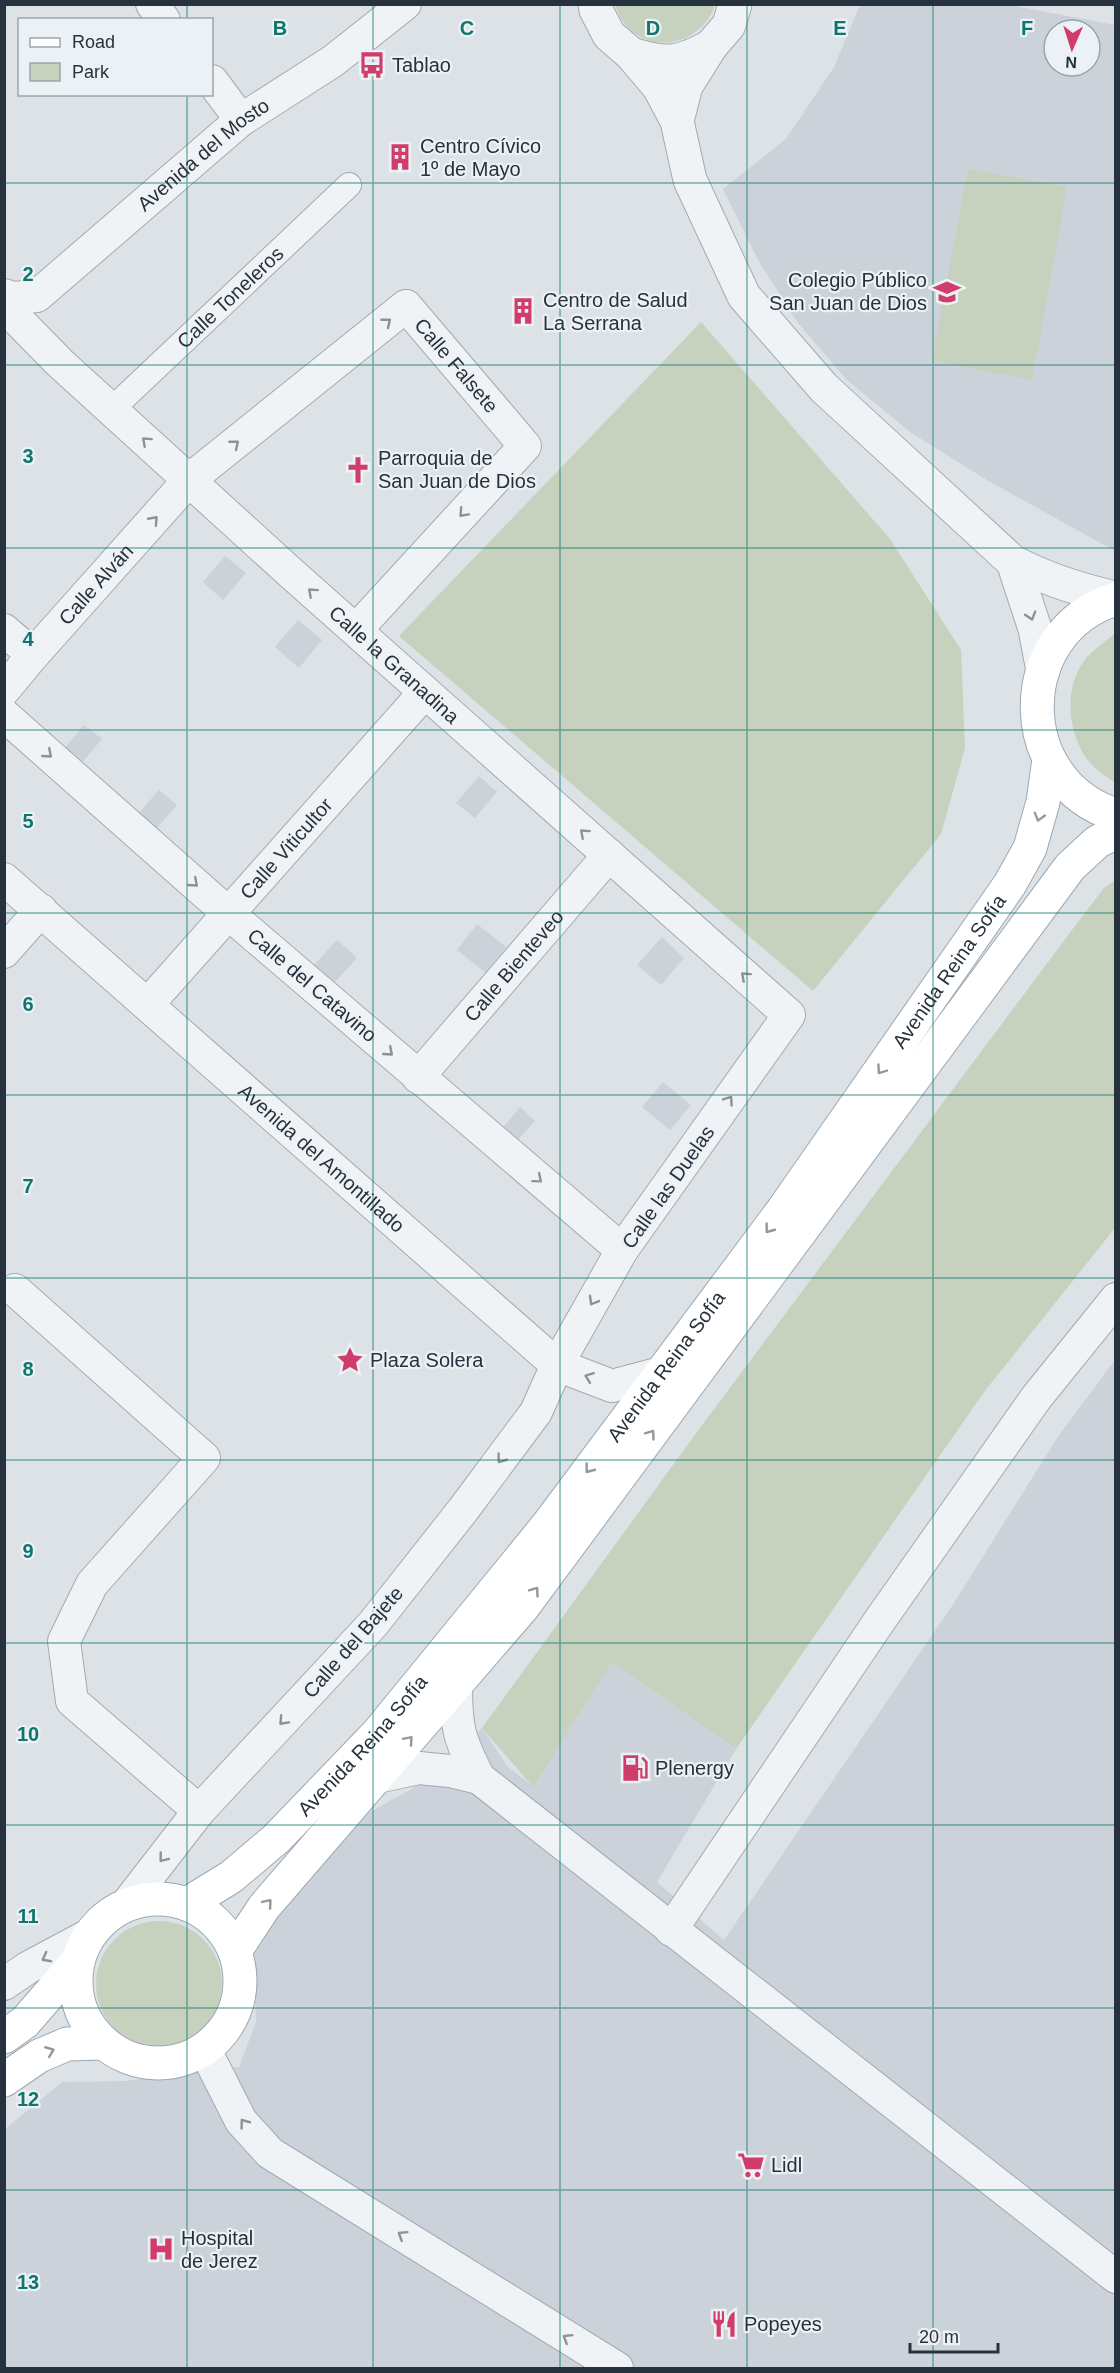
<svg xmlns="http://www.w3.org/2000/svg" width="1120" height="2373" viewBox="0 0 1120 2373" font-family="Arial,sans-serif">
  <rect width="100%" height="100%" fill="#dde2e7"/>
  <g fill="#cbd2d9" fill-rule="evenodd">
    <path d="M860,5h150l105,20v526l-128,-71 -77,-48 -63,-52 -49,-57 -40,-63 -35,-71 63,-50 48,-72zM1054,30h36v36h-36z"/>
    <path d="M225,556l21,17 -23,27 -20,-18z"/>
    <path d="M298,620l24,20 -23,28 -24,-21z"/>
    <path d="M84,725l18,14 -23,27 -18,-14z"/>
    <path d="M479,776l18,16 -22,26 -19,-15z"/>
    <path d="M159,790l18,15 -23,26 -18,-15z"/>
    <path d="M477,924l29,23 -20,26 -29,-23z"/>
    <path d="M662,937l22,21 -23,27 -24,-20z"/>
    <path d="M337,940l20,18 -23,25 -20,-18z"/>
    <path d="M663,1082l28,23 -21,25 -28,-23z"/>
    <path d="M520,1107l15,14 -21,23 -14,-13z"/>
    <path d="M1115,1360v1008h-1110v-239l57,-47 63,-1 114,-14 17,-45 -2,-67 26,-47 88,-95 44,-24 70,-61 26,39 25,19 79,-124 124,87 -79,133 67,58 230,-337 105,-168z"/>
  </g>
  <g fill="#c6d1be">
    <path d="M615,5h100c-13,39 -64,52 -91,18 -4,-5 -7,-12 -9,-18z"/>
    <path d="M968,169l99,18 -35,193 -100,-19z"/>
    <path d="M701,322l189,217 71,111 4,98 -24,86 -128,157 -414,-355z"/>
    <path d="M1115,633v150c-7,-6 -16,-11 -22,-17 -25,-26 -31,-75 -9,-105 7,-10 22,-19 31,-28z"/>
    <path d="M1115,880v348l-131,164 -248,357 -124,-87 -79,125 -51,-59 212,-292 378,-506 32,-42z"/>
    <circle cx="159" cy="1984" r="63"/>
  </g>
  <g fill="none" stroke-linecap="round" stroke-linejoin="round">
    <defs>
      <g id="pedestrian">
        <path id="s1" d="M111,410l238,-225"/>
      </g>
      <g id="minor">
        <path d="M152,4l12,16"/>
        <path d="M212,81l29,39"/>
        <path id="s2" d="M4,295l9,3 24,-2 204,-176 92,-59 72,-57"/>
        <path id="s3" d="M4,306l56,57 232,211 497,441 -167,235 -65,115 -21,47 -73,98 -90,114 -174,187 -72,93"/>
        <path d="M4,630l29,25"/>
        <path id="s4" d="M4,690l29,-35 156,-175 217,-174 119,140 -169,184"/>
        <path id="s5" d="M4,715l225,199 393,336"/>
        <path id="s6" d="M4,879l553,486 55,21 49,-13"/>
        <path d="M4,952l37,-42"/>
        <path id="s7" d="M148,1004l277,-312"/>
        <path id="s8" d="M418,1077l191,-222"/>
        <path d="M15,1290l189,168 -112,126 -28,57 8,60 127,110"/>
        <path d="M456,1685c0,43 3,54 23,93l637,499"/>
        <path d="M377,1777l42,-9 31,3 29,7"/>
        <path d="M671,1930l207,-307 158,-225 80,-99"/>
        <path d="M4,1984l25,-17 60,-32"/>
        <path d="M205,2050l36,71 29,32 347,215"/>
      </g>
      <g id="tertiary">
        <path d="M595,4l1,6 13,25 22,19 28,33 18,34 13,59 54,116 80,92 189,174c33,17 66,28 103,36"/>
        <path d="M631,54c36,11 47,10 80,-8"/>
        <path d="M677,121l9,-35 25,-40 18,-21 6,-21"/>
        <path d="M1013,562l22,67 8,42"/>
      </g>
      <g id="primary">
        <path d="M1116,599c-105,32 -105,183 0,216"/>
        <circle cx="158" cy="1981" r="82"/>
        <path id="s9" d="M187,1904l44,-27 45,-38 102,-106 169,-207 236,-316 227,-326 20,-36 13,-46 6,-43"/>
        <path d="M235,1951l29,-44 259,-300 547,-740 27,-25 19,-10"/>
        <path d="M4,2037l21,-15 52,-60"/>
        <path d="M4,2080l35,-24 28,-12 35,-1"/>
      </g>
    </defs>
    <use href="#pedestrian" stroke="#a2aab1" stroke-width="26"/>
    <use href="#minor" stroke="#a2aab1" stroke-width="34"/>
    <use href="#tertiary" stroke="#a2aab1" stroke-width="35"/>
    <use href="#primary" stroke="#9ca9b3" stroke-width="35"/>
    <use href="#pedestrian" stroke="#f0f3f5" stroke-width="24"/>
    <use href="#minor" stroke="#f0f3f5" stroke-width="32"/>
    <use href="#tertiary" stroke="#f0f3f5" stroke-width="33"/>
    <use href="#primary" stroke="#fff" stroke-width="33"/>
  </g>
  <defs><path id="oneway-chevron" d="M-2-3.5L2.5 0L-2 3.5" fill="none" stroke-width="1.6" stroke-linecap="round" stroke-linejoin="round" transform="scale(1.5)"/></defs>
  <g stroke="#8b929a">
    <use href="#oneway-chevron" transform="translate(387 322) rotate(-39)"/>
    <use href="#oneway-chevron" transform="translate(146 441) rotate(-138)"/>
    <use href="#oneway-chevron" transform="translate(235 444) rotate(-39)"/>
    <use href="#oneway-chevron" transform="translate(463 513) rotate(133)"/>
    <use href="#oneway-chevron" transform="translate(154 520) rotate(-48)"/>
    <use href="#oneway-chevron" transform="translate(312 592) rotate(-138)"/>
    <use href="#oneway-chevron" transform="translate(1031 616) rotate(73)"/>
    <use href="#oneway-chevron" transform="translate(48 754) rotate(41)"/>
    <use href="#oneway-chevron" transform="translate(584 833) rotate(-138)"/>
    <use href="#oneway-chevron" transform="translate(194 883) rotate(41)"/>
    <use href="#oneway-chevron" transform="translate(745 976) rotate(-138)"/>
    <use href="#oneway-chevron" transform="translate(389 1052) rotate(41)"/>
    <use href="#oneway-chevron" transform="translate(729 1100) rotate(-55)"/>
    <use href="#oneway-chevron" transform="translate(538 1179) rotate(40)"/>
    <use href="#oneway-chevron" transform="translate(593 1301) rotate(120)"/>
    <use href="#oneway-chevron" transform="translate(589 1377) rotate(-159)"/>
    <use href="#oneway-chevron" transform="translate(501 1459) rotate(127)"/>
    <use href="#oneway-chevron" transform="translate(283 1721) rotate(133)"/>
    <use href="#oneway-chevron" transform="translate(163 1858) rotate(128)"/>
    <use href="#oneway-chevron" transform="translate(46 1958) rotate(152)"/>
    <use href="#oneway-chevron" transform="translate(244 2123) rotate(-127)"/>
    <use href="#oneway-chevron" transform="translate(402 2235) rotate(-148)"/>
    <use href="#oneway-chevron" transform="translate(567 2338) rotate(-148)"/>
  </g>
  <g stroke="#92989e">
    <use href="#oneway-chevron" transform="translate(1039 817) rotate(106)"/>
    <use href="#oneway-chevron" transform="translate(881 1070) rotate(125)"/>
    <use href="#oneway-chevron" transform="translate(769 1229) rotate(127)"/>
    <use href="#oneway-chevron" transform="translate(651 1434) rotate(-54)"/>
    <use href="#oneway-chevron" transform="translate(589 1469) rotate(127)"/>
    <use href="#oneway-chevron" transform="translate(535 1591) rotate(-54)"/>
    <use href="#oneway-chevron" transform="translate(409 1740) rotate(-49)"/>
    <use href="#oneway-chevron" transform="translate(268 1903) rotate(-50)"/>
    <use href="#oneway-chevron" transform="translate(50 2051) rotate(-22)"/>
  </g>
  <path fill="none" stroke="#0f766e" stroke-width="1.5" stroke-opacity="0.55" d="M187,4v16M373,4v2364M560,4v2364M747,4v2364M933,4v2364M187,94v2274M4,183h1112M4,365h1112M4,548h1112M4,730h1112M4,913h1112M4,1095h1112M4,1278h1112M4,1460h1112M4,1643h1112M4,1825h1112M4,2008h1112M4,2190h1112"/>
  <defs>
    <symbol id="bus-bare" viewBox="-9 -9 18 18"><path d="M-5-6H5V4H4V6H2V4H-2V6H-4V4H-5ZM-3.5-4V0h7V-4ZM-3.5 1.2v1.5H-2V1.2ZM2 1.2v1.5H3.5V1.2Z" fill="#d13d6a" stroke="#ecf1f5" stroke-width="2.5" paint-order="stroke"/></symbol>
    <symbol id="building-bare" viewBox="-9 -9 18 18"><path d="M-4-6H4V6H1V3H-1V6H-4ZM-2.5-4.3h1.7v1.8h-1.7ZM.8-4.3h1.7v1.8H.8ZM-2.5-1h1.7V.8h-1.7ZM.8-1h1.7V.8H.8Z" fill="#d13d6a" stroke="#ecf1f5" stroke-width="2.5" paint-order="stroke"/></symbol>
    <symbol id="university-bare" viewBox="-9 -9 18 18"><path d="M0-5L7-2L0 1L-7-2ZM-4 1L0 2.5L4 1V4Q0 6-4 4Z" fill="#d13d6a" stroke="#ecf1f5" stroke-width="2.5" paint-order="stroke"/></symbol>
    <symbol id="church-bare" viewBox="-9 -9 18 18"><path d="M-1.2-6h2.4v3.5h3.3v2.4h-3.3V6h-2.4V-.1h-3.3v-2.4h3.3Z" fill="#d13d6a" stroke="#ecf1f5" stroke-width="2.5" paint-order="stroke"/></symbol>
    <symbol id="sight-bare" viewBox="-9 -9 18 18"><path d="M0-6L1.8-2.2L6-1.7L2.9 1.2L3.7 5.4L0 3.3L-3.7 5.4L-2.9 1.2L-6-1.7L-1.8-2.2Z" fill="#d13d6a" stroke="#ecf1f5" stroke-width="2.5" paint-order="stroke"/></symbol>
    <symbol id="fuel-bare" viewBox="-9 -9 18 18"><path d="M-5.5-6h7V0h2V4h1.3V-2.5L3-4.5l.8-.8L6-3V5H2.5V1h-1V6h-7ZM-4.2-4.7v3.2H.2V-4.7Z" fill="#d13d6a" stroke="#ecf1f5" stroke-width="2.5" paint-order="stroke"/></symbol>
    <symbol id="supermarket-bare" viewBox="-9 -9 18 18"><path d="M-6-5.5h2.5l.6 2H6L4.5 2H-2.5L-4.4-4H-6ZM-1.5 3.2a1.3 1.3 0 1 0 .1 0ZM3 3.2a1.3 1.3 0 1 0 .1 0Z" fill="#d13d6a" stroke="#ecf1f5" stroke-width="2.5" paint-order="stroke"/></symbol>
    <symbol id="hospital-bare" viewBox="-9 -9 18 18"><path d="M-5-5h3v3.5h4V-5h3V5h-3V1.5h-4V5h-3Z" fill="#d13d6a" stroke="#ecf1f5" stroke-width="2.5" paint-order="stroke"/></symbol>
    <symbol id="restaurant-bare" viewBox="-9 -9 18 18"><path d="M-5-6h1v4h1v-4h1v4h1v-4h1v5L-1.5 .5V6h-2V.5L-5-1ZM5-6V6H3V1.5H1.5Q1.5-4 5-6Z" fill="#d13d6a" stroke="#ecf1f5" stroke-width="2.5" paint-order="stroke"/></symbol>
  </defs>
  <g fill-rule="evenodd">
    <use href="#bus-bare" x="353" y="46" width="38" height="38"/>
    <use href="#building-bare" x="381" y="138" width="38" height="38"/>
    <use href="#university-bare" x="928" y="273" width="38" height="38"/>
    <use href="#building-bare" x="504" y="292" width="38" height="38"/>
    <use href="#church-bare" x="339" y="451" width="38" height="38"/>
    <use href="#sight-bare" x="331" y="1341" width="38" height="38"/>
    <use href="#fuel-bare" x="616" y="1749" width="38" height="38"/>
    <use href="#supermarket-bare" x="732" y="2146" width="38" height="38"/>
    <use href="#hospital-bare" x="142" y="2230" width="38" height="38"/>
    <use href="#restaurant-bare" x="705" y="2305" width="38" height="38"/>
  </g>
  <g text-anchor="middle" stroke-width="4.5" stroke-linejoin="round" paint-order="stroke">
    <g font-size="20" fill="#26323e" stroke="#ecf1f5" text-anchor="start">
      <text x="392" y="72">Tablao</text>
      <text x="420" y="153">Centro Cívico<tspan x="420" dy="23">1º de Mayo</tspan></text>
      <text x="927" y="287" text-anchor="end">Colegio Público<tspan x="927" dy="23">San Juan de Dios</tspan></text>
      <text x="543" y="307">Centro de Salud<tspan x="543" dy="23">La Serrana</tspan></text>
      <text x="378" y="465">Parroquia de<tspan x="378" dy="23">San Juan de Dios</tspan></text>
      <text x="370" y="1367">Plaza Solera</text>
      <text x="655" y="1775">Plenergy</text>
      <text x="771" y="2172">Lidl</text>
      <text x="181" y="2245">Hospital<tspan x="181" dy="23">de Jerez</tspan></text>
      <text x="744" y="2331">Popeyes</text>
    </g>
    <g font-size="20" fill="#26323e" stroke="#ecf1f5">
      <text dy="7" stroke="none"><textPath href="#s2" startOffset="252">Avenida del Mosto</textPath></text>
      <text dy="7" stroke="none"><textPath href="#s1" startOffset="164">Calle Toneleros</textPath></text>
      <text dy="7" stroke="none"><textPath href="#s4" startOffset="636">Calle Falsete</textPath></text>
      <text dy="7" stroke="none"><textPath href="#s4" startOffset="140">Calle Alván</textPath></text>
      <text dy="7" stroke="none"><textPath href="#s3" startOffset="530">Calle la Granadina</textPath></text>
      <text dy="7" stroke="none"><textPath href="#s7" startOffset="208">Calle Viticultor</textPath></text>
      <text dy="7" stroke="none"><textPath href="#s8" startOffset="147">Calle Bienteveo</textPath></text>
      <text dy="7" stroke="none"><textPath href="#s9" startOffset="1210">Avenida Reina Sofía</textPath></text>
      <text dy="7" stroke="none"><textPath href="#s5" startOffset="410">Calle del Catavino</textPath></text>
      <text dy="7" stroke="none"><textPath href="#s6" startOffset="423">Avenida del Amontillado</textPath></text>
      <text transform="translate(668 1187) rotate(-55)" y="7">Calle las Duelas</text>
      <text dy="7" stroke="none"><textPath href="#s9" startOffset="724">Avenida Reina Sofía</textPath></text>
      <text transform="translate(353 1642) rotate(-49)" y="7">Calle del Bajete</text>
      <text dy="7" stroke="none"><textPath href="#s9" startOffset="238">Avenida Reina Sofía</textPath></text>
    </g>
  </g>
  <g font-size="20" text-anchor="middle" font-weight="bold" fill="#0f766e" stroke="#ecf1f5" stroke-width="4.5" stroke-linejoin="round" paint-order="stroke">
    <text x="280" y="35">B</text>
    <text x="467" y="35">C</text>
    <text x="653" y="35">D</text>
    <text x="840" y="35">E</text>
    <text x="1027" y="35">F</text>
    <text x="28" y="281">2</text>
    <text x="28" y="463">3</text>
    <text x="28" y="646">4</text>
    <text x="28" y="828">5</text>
    <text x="28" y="1011">6</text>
    <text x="28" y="1193">7</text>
    <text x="28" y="1376">8</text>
    <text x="28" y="1558">9</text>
    <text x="28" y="1741">10</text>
    <text x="28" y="1923">11</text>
    <text x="28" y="2106">12</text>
    <text x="28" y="2289">13</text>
  </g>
  <rect width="1120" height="2373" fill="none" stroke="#26323e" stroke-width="12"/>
  <rect x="18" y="18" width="195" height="78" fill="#ecf1f5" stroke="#9da5ac" stroke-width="1.5"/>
  <rect x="30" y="38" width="30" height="9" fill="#ffffff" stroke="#9da5ac" stroke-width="1.5"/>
  <text x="72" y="48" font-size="18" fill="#26323e">Road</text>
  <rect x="30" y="63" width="30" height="18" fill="#c6d1be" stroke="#9da5ac" stroke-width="1.5"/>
  <text x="72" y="78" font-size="18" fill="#26323e">Park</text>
  <g transform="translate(1072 48) rotate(183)"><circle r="28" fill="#ecf1f5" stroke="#9da5ac" stroke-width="1.5"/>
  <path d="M0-4.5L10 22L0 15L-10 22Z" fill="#d13d6a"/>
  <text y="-9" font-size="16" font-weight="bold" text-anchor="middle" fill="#26323e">N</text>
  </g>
  <path d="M910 2343v9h88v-9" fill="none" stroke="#26323e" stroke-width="3"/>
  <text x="919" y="2343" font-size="18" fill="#26323e" stroke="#ecf1f5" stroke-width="4.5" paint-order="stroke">20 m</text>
</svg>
